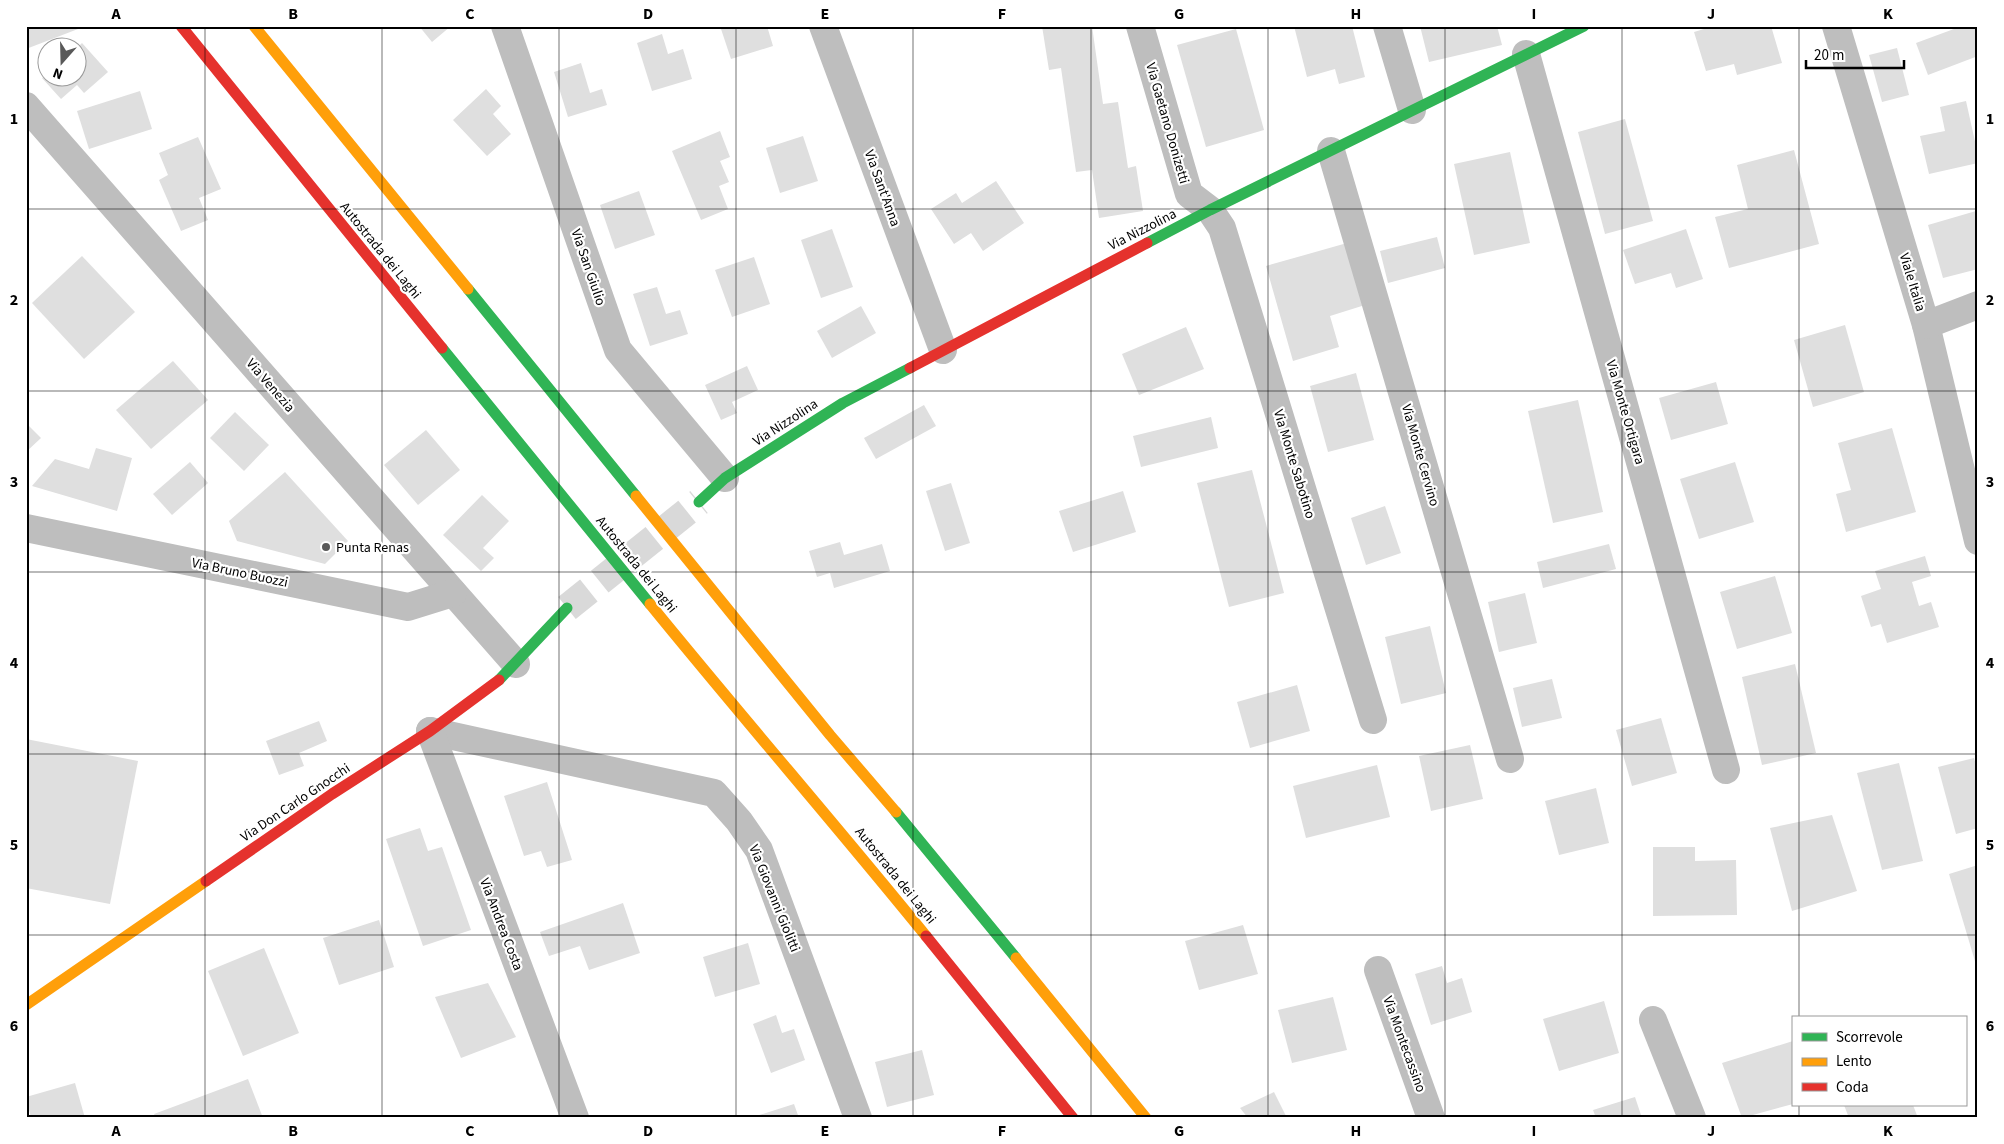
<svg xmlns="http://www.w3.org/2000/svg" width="2004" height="1144" viewBox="0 0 2004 1144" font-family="'Source Sans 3',sans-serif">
  <rect width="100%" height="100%" fill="#fff"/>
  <g fill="#dfdfdf">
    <path d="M26,26h50l2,3 -52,20z"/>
    <path d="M419,26h32l-19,16z"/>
    <path d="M720,26h47l6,20 -42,13z"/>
    <path d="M1042,26h50l11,78 15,-2 10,66 8,-2 7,45 -44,7 -7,-48 -16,2 -15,-104 -12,2z"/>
    <path d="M1294,26h58l13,51 -26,7 -4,-15 -28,8z"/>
    <path d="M1420,26h77l5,19 -73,17z"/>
    <path d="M1714,26h57l11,37 -45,12 -3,-11 -28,7 -12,-39z"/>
    <path d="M1962,26h16v30l-50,19 -12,-32z"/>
    <path d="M1236,29l28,101 -58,17 -29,-102z"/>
    <path d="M662,34l6,20 15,-5 9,30 -40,12 -15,-48z"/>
    <path d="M82,43l26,29 -24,21 -7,-8 -16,14 -19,-21 6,-5v5h30v-31z"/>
    <path d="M1897,48l12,47 -27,7 -13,-47z"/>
    <path d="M581,63l9,30 12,-4 5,16 -39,12 -14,-45z"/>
    <path d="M486,89l15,17 -8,8 18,20 -24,22 -34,-36z"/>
    <path d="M140,91l12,38 -63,20 -12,-38z"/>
    <path d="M1966,101l12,54v8l-49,11 -9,-38 25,-5 -5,-24z"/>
    <path d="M1625,119l28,102 -48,13 -27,-102z"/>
    <path d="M720,131l10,26 -10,4 9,21 -10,4 9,23 -27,11 -29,-69z"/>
    <path d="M803,136l15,45 -38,12 -14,-45z"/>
    <path d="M198,137l23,52 -22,9 9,22 -27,11 -22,-51 9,-5 -9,-22z"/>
    <path d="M1794,150l25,94 -90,24 -14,-51 33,-8 -11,-44z"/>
    <path d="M1510,152l20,91 -56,12 -20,-91z"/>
    <path d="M996,181l28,42 -41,28 -12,-18 -17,11 -23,-35 25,-16 6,10z"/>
    <path d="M639,191l16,44 -40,14 -15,-44z"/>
    <path d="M1976,211l2,7v51l-35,9 -15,-53z"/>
    <path d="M832,229l21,58 -32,11 -20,-58z"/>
    <path d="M1686,229l17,50 -27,9 -5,-15 -36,11 -12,-34z"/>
    <path d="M1437,237l8,31 -57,15 -8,-32z"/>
    <path d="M1347,243l18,62 -35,11 9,31 -46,14 -27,-95z"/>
    <path d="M82,256l53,56 -51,47 -52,-56z"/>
    <path d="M754,257l16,47 -38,13 -17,-47z"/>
    <path d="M657,287l9,27 14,-4 8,24 -38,12 -17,-52z"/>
    <path d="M861,306l15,27 -44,25 -15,-27z"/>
    <path d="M1845,325l19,67 -51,15 -19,-67z"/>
    <path d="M1186,327l18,42 -65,26 -17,-41z"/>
    <path d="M173,361l35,39 -57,49 -35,-39z"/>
    <path d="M747,366l11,24 -26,12 5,11 -16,7 -16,-35z"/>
    <path d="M1356,373l18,67 -46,12 -18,-66z"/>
    <path d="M1716,382l12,42 -57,16 -12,-42z"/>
    <path d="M1578,400l25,112 -50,11 -25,-112z"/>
    <path d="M924,405l12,21 -60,33 -12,-21z"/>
    <path d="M235,412l34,33 -25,26 -34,-33z"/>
    <path d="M1211,417l7,31 -77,19 -8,-31z"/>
    <path d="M26,423l15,15 -15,14z"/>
    <path d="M1892,428l24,84 -70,20 -10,-38 15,-4 -13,-47z"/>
    <path d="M426,430l34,40 -42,35 -34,-40z"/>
    <path d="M96,448l36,10 -15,53 -85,-25 23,-27 34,10z"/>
    <path d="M190,462l18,21 -36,32 -19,-21z"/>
    <path d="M1735,462l19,60 -55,17 -19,-60z"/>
    <path d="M1252,470l32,123 -55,14 -32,-124z"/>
    <path d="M285,472l63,69 -23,23 -88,-23 -8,-20z"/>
    <path d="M951,483l19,60 -25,8 -19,-60z"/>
    <path d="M1123,491l13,41 -63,20 -14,-41z"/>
    <path d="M482,495l27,26 -26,27 11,10 -13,13 -38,-36z"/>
    <path d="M1385,506l16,47 -35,12 -15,-47z"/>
    <path d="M840,542l4,13 38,-11 8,27 -56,17 -4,-15 -13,4 -8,-26z"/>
    <path d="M1609,544l7,25 -73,19 -6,-26z"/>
    <path d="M1925,556l6,20 -19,6 7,24 12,-4 8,25 -52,16 -6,-19 -10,3 -10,-31 20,-7 -6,-18z"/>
    <path d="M1775,576l17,57 -55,16 -17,-57z"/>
    <path d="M1525,593l12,50 -38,9 -11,-50z"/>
    <path d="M1430,626l16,67 -45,11 -16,-67z"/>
    <path d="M1795,664l21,89 -54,12 -20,-88z"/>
    <path d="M1552,679l10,39 -40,9 -9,-39z"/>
    <path d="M1297,685l13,46 -60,17 -13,-46z"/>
    <path d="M1661,718l16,55 -45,13 -16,-56z"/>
    <path d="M319,721l8,20 -28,12 5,13 -25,9 -13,-34z"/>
    <path d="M26,739l112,22 -28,143 -84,-16z"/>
    <path d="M1470,745l13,54 -52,12 -12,-55z"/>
    <path d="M1974,758l4,14v56l-22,6 -18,-67z"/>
    <path d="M1899,763l24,98 -41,9 -25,-97z"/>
    <path d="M1377,765l13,52 -84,21 -13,-52z"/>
    <path d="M547,782l25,78 -25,7 -6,-16 -17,5 -20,-60z"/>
    <path d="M1596,788l13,55 -50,12 -14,-54z"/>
    <path d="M1832,815l25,76 -65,20 -22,-83z"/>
    <path d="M420,828l8,23 14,-4 29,83 -48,16 -37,-107z"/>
    <path d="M1653,847h42v14l41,-1 1,55 -84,1z"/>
    <path d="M1978,865v103h-1l-28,-94z"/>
    <path d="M623,903l17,50 -51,17 -9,-24 -31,10 -9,-24z"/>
    <path d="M379,920l15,47 -55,18 -16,-47z"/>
    <path d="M1243,925l15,49 -59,16 -14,-49z"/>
    <path d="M748,943l12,41 -45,13 -12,-40z"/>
    <path d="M264,948l35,85 -56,23 -35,-85z"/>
    <path d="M1442,966l5,17 15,-5 10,34 -41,13 -16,-51z"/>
    <path d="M488,983l28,54 -55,21 -26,-61z"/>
    <path d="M1333,997l14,53 -55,13 -14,-53z"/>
    <path d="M1604,1001l15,52 -60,18 -16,-52z"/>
    <path d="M776,1015l6,18 12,-4 11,31 -34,13 -18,-49z"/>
    <path d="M1793,1041v63l-51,14 -20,-55z"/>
    <path d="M922,1050l12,45 -47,12 -12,-45z"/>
    <path d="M248,1079l15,39h-107l-2,-4z"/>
    <path d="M75,1083l10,35h-54l-5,-21z"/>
    <path d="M1274,1092l13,26h-39l-8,-10z"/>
    <path d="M1635,1097l7,21h-46l-3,-8z"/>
    <path d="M794,1104l5,14h-46v-1z"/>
    <path d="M1844,1105h69l5,13h-69z"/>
  </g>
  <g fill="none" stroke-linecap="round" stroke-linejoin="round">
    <path stroke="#d9d9d9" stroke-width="28" stroke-dasharray="28 14" stroke-linecap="butt" d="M567,608l132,-106"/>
    <g stroke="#bebebe" stroke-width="28">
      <path d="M505,26l113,324 107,128"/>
      <path d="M823,26l120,324"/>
      <path d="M1140,26l49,168 21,16 12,18 151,492"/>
      <path d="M1387,26l25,84"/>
      <path d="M1836,26l90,299 52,216"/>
      <path d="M1526,54l200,716"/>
      <path d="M26,106l490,558"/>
      <path d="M1331,151l179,608"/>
      <path d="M1926,325l52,-20"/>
      <path d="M26,528l382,79 45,-14"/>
      <path d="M430,731l284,62 25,28 20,29 99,268"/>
      <path d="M430,731l145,387"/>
      <path d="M1378,970l53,148"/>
      <path d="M1653,1020l39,98"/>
    </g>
    <g stroke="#30b455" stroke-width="11">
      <path d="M1147,243l63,-33 374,-184"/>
      <path d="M468,289l168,207"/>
      <path d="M442,348l208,256"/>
      <path d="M699,502l26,-24 118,-75 67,-35"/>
      <path d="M499,680l68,-72"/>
      <path d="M896,812l120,146"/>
    </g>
    <g stroke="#ff9f0a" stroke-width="11">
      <path d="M254,26l214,263"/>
      <path d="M636,496l194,239 66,77"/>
      <path d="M650,604c91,112 186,221 276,332"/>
      <path d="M1016,958l130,160"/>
      <path d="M26,1005l180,-124"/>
    </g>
    <g stroke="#e5322d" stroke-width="11">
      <path d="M181,26l261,322"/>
      <path d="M910,368l237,-125"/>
      <path d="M206,881l126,-87 98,-63 69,-51"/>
      <path d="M926,936l147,182"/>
    </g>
  </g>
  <path fill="none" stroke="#000" stroke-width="1" stroke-opacity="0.55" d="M205,26v1092M382,26v1092M559,26v1092M736,26v1092M913,26v1092M1091,26v1092M1268,26v1092M1445,26v1092M1622,26v1092M1799,26v992M26,209h1952M26,391h1952M26,572h1952M26,754h1952M26,935h1952M1799,1105v13"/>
  <circle fill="#595959" stroke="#fff" stroke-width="2" cx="326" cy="547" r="5"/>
  <g text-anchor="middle" stroke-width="4.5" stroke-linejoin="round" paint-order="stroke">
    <g font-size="14" fill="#000" stroke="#fff">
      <text transform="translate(1168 123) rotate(74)" y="5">Via Gaetano Donizetti</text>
      <text transform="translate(883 188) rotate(70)" y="5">Via Sant'Anna</text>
      <text transform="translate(1142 229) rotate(-27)" y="5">Via Nizzolina</text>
      <text transform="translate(381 250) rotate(51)" y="5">Autostrada dei Laghi</text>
      <text transform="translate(589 267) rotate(71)" y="5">Via San Giulio</text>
      <text transform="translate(1913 282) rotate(73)" y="5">Viale Italia</text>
      <text transform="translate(271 385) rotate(49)" y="5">Via Venezia</text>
      <text transform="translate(1626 412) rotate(74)" y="5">Via Monte Ortigara</text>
      <text transform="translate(785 422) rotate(-33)" y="5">Via Nizzolina</text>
      <text transform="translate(1421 455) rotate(74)" y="5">Via Monte Cervino</text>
      <text transform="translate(1295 464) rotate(73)" y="5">Via Monte Sabotino</text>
      <text transform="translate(637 564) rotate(51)" y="5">Autostrada dei Laghi</text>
      <text transform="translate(240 572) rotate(12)" y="5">Via Bruno Buozzi</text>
      <text transform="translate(295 802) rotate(-34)" y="5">Via Don Carlo Gnocchi</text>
      <text transform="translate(896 875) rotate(51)" y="5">Autostrada dei Laghi</text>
      <text transform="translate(775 898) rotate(68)" y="5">Via Giovanni Giolitti</text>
      <text transform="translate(502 924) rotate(69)" y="5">Via Andrea Costa</text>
      <text transform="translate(1405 1044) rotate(70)" y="5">Via Montecassino</text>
    </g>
    <g font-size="14" fill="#000" stroke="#fff" text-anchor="start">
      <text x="336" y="552">Punta Renas</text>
    </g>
  </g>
  <rect width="2004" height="1144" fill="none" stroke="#ffffff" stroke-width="55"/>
  <rect x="1792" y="1016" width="175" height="90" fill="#ffffff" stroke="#999999"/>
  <rect x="1802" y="1033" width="25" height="8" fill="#30b455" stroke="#999999"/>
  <text x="1836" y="1042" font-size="15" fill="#000000">Scorrevole</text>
  <rect x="1802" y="1058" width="25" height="8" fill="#ff9f0a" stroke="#999999"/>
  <text x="1836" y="1066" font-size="15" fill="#000000">Lento</text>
  <rect x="1802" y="1083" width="25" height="8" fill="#e5322d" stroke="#999999"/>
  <text x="1836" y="1092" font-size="15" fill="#000000">Coda</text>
  <g transform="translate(62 62) rotate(200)"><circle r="24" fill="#ffffff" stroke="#999999"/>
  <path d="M0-4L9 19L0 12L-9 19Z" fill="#595959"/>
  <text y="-8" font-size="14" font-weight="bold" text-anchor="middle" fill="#000000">N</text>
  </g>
  <path d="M1806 60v8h98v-8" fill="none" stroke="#000000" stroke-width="2.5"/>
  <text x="1814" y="60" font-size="15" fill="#000000" stroke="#ffffff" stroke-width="4" paint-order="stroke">20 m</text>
  <rect x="28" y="28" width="1948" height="1088" fill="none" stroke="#000" stroke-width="2"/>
  <g font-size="16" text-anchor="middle" font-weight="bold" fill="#000">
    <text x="116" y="19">A</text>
    <text x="293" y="19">B</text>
    <text x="470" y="19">C</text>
    <text x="648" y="19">D</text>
    <text x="825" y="19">E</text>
    <text x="1002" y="19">F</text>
    <text x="1179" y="19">G</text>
    <text x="1356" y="19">H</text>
    <text x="1534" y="19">I</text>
    <text x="1711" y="19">J</text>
    <text x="1888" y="19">K</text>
    <text x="14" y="124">1</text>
    <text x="1990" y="124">1</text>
    <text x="14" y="305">2</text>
    <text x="1990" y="305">2</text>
    <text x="14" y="487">3</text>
    <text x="1990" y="487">3</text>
    <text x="14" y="668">4</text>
    <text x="1990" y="668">4</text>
    <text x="14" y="850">5</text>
    <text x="1990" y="850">5</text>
    <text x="14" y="1031">6</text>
    <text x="1990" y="1031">6</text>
    <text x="116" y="1136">A</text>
    <text x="293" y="1136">B</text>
    <text x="470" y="1136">C</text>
    <text x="648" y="1136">D</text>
    <text x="825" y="1136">E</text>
    <text x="1002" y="1136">F</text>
    <text x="1179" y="1136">G</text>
    <text x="1356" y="1136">H</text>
    <text x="1534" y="1136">I</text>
    <text x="1711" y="1136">J</text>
    <text x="1888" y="1136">K</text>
  </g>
</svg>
